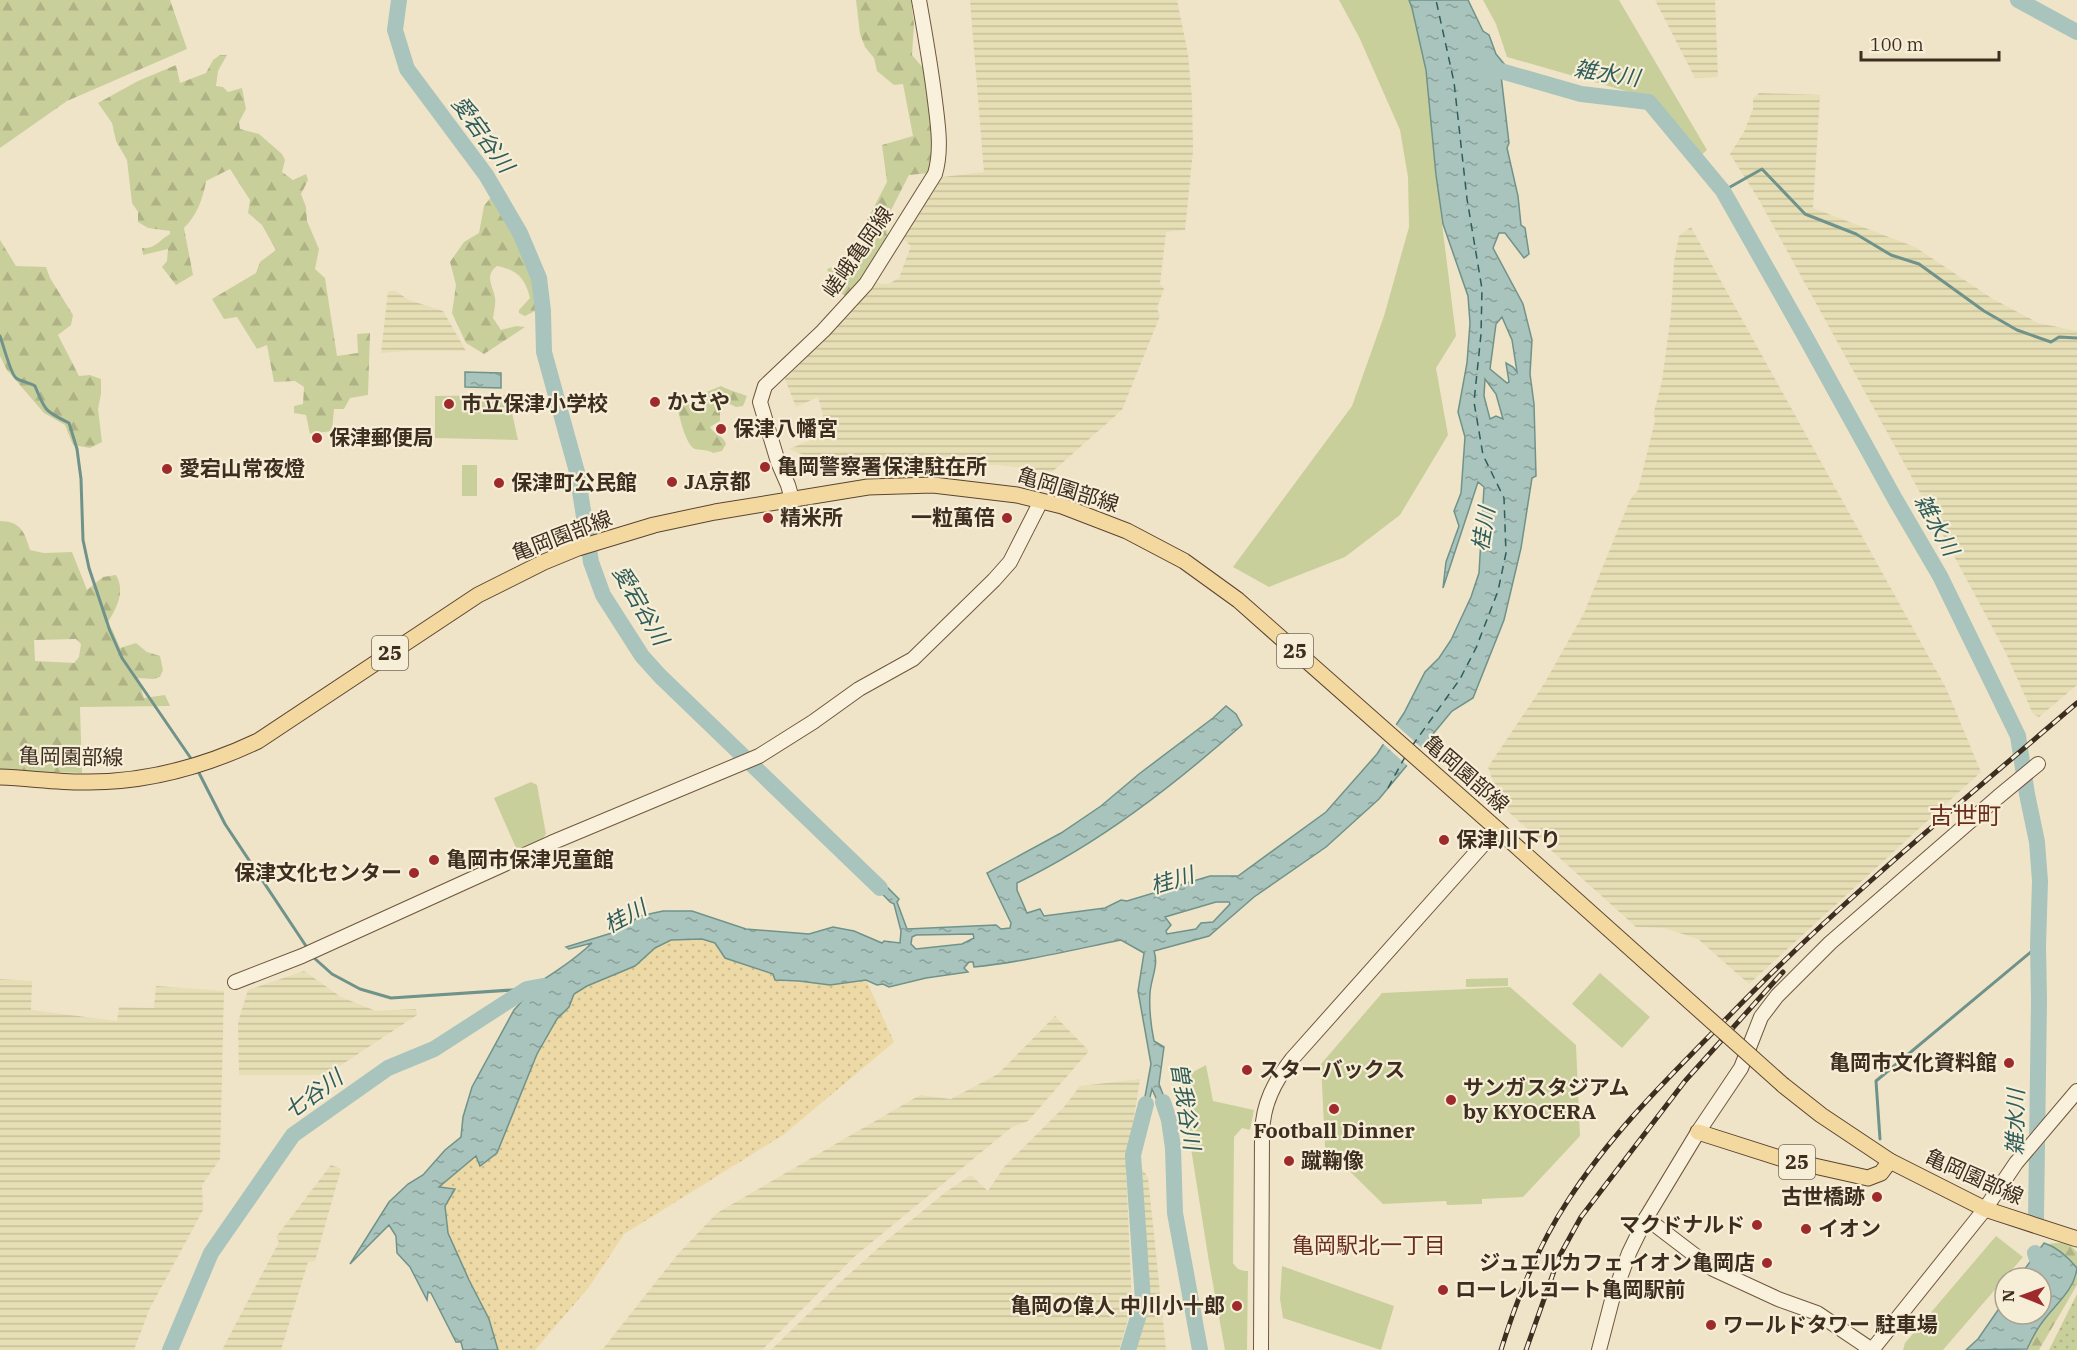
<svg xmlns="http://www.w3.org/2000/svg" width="2077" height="1350" viewBox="0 0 2077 1350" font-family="'IBM Plex Serif','Noto Sans JP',serif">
  <defs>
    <pattern id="farmland-rules" width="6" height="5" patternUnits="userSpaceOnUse" patternTransform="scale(1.5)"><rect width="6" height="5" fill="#e6deb5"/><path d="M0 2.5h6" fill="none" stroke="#c6bf9b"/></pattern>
    <pattern id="forest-firs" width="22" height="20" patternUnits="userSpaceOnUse" patternTransform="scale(1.5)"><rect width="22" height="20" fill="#c9cf9b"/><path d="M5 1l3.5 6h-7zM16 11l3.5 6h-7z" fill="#aeb285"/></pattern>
    <pattern id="sand-dots" width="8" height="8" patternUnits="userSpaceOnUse" patternTransform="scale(1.5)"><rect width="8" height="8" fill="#ecd9a5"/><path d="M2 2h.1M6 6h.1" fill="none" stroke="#cbbb8e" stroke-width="1.8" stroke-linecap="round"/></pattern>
    <pattern id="garden-dots" width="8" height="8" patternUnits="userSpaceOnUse" patternTransform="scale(1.5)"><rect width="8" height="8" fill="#c9cf9b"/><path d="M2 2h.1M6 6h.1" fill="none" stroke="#aeb285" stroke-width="1.8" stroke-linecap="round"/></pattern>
    <pattern id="water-ripples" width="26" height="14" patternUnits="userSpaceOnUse" patternTransform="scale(1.5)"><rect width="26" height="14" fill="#a9c4bc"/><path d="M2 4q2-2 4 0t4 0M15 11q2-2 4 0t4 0" fill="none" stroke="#8ba098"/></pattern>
  </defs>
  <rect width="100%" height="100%" fill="#f0e4c8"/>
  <g fill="url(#farmland-rules)">
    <path d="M970,0h207l11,54 4,44 1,53 -8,79 -19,2 -6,52 4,5 -7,19 3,8 -38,94 -70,62 -54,-7h-102l-55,5 -52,-21 39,-16 -10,-36 -22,10 -11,-28 76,-78 14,-18 13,1 11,-6 12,-32 -8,-7 40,-62 41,-5z"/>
    <path d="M1655,0h60l3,77 -23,1z"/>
    <path d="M1759,93l61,2 -7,113 102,39 78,52 45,24 39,8v354l-38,32 -6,-3 -28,-63 -102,-190 -144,-261 -29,-46 14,-22 9,-23v-10z"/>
    <path d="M1691,227l255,461 35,84 -232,212 -51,-45 -34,-11 -28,-1 -134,-121 -14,-39 56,-83 40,-71 46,-113 8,-10 17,-69 -1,-9 8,-31 9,-67 3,-52 5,-26z"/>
    <path d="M388,291h7l14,9 34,11 23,40h-59l-26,2z"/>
    <path d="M304,971l37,26 35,14 40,-2 1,6 -91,60h-87l-1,-53 10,-32z"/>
    <path d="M0,979l32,2 -1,29 86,11 2,-14 35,1 2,-22 68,5 -4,168 -18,26 1,25 -54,100 -15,40h-134z"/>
    <path d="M1055,1016l34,35 -61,70 -16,6 -157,129 -93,94h-160l76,-96 39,-41 203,-118 31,4 47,-25z"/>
    <path d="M1140,1079l-14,89 6,138 -13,44h-348l74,-72 41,-37 61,-50 24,-16 17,16 16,-24 60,-60 16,-21z"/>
    <path d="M331,1165l10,4 -26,92 -7,1 -27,88h-59l57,-108 -3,-5z"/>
    <path d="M1138,1168l5,2 5,7 18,173h-34l15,-45z"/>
  </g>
  <g fill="#c9cf9b">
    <path d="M1339,0h70l3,8 14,62 10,105 20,161 -20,32 12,67 -48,80 -55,42 -76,30 -36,-20 119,-161 32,-90 25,-89 -1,-50 -8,-47 -41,-93z"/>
    <path d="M1483,0h136l88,150 -8,7 -49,-59 -143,-41 -11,-33z"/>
    <path d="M508,395l10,45 -83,-2v-42z"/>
    <rect x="462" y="465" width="15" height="31"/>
    <path d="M531,782l6,3 9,49 -4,5 -25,11 -23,-52z"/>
    <path d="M1600,973l50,44 -28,31 -50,-44z"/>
    <path d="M1508,978v8l-42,1v-8z"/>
    <path d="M1510,987l66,58 4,91 -57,61 -41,2v5l-35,1 -1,-4 -63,3 -58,-57 -4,-83 61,-71z"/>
    <path d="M1206,1065l7,36 41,9 -4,20 -8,-2 -8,9 -1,126c4,6 7,8 15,8l-1,79h-22l-16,-88 -29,-183z"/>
    <path d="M1996,1236l27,21 -80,93h-40l2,-7z"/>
    <path d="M1282,1266l112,40 -13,44 -98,-32 -3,-19z"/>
  </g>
  <g fill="url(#forest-firs)" fill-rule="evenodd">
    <path d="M0,0h170l17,49 -120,52 -67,47z"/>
    <path d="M856,0h55l3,24 -2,31 12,14 9,66 -4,38 -20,2 -21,41 -1,20 -33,54 -8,7 -11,-9 -8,-19 27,-9 5,-6 5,-13 3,-21 20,-38 -5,-37 31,-9 -10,-52 -9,1 -17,-14 -3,-13 -9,-11 -5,-13z"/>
    <path d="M220,55h7l-9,16 -2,15 7,1 5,5 14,-4 4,21 -7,13 1,7 19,5 23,20 3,6 -3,12 11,8 13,-6 2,6 -7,14 5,13 1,14 12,28 -4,20 10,9 12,78 21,-3 -1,-19 13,-1 -2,62 -18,3 -6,11h-10l-2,22 -22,3 -4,-19 -12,-2v-7l9,-2 1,-17 -9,-6 -21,1 -7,-37 -10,4 -20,-32 -13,2 -12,-20 44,-26 4,-11 16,-12 -14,-25 -14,-12 2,-13 -20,-31 -24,12c-3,18 -9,34 -22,47l9,47 -17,10 -14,-18 5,-6 1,-12 -25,6 -1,-7c14,1 17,-8 28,-14v-3l-22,-3 -10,-6v-10l-6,-9 -5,-43 -11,-19 -4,-18 -14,-20 40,-22 38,-16 4,18 26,-10 7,-13z"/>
    <path d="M491,197l36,61 10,33 2,18 -14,7 -6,-3v-3l11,-12c-5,-20 -13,-28 -33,-32 -13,10 -4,19 -2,32 1,6 -1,13 -2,20l8,12 15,-4 9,1 -41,27 -18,-11 -14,-30 4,-28 -6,-23 14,-20 15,-9 5,-27z"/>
    <path d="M0,240l16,26 30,1 4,11 23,37 -2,10 -13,10 21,41 11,-1 11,4v15l-3,15 4,33 -12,6 -17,-3 -8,-20 -21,-12 -37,-43 -7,-14z"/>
    <path d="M721,386c9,5 17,6 26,10l-4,10 -7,1 -6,-3 -10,4v13l-10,6c4,7 14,9 16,17l-4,7 -9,2c-6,-4 -11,-2 -18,-4 -10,-4 -17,-38 -19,-49l7,1 10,4 3,-1 3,-9z"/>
    <path d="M0,521c20,0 25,11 30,29l14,3 28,-1 15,38 16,-13 13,-2c10,17 0,35 -10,50l6,4 8,19 16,-5 11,9 13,4 3,14 -3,7 -7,2 -15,-1 6,20 21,-3 5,11 -90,1 2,66 -82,-3zM76,639l5,5 -2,13 -5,6 -39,-2 -1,-21z"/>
    <path d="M2067,1242l10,10v33l-38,65h-13c5,-9 9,-18 14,-26 14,-19 34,-32 37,-56l-11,-12 -20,-12z"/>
  </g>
  <path fill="url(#sand-dots)" d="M703,939l12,4 10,15 48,16 12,8 14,-1 31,4 36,-5 28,62 -111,93 -159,99 -35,53 -54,63h-37l-9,-31 -20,-39 -21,-47 -3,-27 -7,-19 38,-31 4,10 17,-13 40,-99 20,-36 12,-11 5,-13 13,-8 48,-20 20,-18 16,-8z"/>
  <path fill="url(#garden-dots)" d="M2077,1294v56h-28z"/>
  <g fill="url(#water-ripples)" stroke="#6f938a" stroke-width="1.5" fill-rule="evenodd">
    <path d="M1409,0h59l15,31 6,4 7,19 9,11v4l24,8 -16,-5 -12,3 8,68 -2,5 11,48 3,29 4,3 4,26 -5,4 -19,-25h-6l-6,15 30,56 9,36 -2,34 4,30 2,72 -4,2 -11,70 -17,72 -31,78 -21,13 -73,88 -53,48 -72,50 -45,39 -55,15c5,14 -3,27 -4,42 -1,15 1,33 4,48l10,6 -5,37 15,39h-7l-15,-34 -9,36 -3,-1 11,-60 -13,-73 6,-38 -23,-13c-49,10 -98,22 -147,27l-1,-5h-4l-5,6 4,4 -42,6 -37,9 -6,-3 -6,1 -11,-5 -36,5 -31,-4 -24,-1 -2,-6 -48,-16 -10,-15 -13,-4 -31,1 -16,8 -20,18 -48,20 -13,8 -5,13 -12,12 -20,35 -40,99 -17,13 -4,-10 -37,31 16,2 -10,17 3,27 21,47 20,39 9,31h-35l-2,-8h-5l-25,-49 -3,-1 -1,8 -17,-33 -13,-14 -1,-17 -7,-11 -39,39 39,-62 19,-18 15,-9 22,-25 16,-13 2,-20 9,-30 42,-77 9,-10 -2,-1 -38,25 -6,-1c37,-28 81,-48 115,-80l-23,6 -3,-2 49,-15 25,-16 23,-5h29l54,18 63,5 24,-7 21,4 28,12 2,-2 16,2 1,-12 -7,-27 -4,-2 -27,-28 1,-4 8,6 5,7 11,5 11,11 -2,3 10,27 89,-4 5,4 9,-1 1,-5 -24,-50 74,-40 40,-27 38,-32 74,-56 13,-12 10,8 6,11c-69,61 -142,118 -225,158v7l10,23 13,-4 4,7 61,-8 16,-8 6,1 83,-25h28l88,-64 51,-58 27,-41 21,-41 14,-14 12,-18 20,-43 8,-24 5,-86 -6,-5 -35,106 3,-26 13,-36 -5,-15 7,-18 4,-56 -7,-25 9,-49 3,-40 -2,-27 -25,-72 -7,-49 -10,-105 -14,-62zM1502,317l10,23 5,32 -4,-5 -7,-4 3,19 -2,1 -17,-14 6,-45zM1485,379l11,15 7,25 -7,-3 -6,3 -6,-23zM1216,902h13l1,2 -17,18 -12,1 -5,6 -29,5 -1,-3 5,-6 -6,-8zM973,934l1,4 -12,6 -46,5 -5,-5 1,-7 4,-2z"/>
    <path d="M465,372l36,1v15l-36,-1z"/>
    <path d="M2044,1243c13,4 24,14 33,25 -3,24 -23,37 -36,56 -6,8 -10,17 -14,25l-61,1 12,-11 27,-39v14h36v-36h-23z"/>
  </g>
  <path fill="#f0e4c8" d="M1394,723l30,27 -14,18 -29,-26z"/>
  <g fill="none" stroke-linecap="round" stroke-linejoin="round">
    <g stroke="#6f938a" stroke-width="3">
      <path d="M1723,191l39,-22 43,45 51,20 35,21 28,9 65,47 33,19 34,12 8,-5 18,1"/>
      <path d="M0,336c3,8 11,39 16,42 5,4 13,4 19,8 10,25 10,25 34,37l8,26 4,30 2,61 6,28 21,63 12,27 70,102"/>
      <path d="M198,771l27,53 83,125"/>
      <path d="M313,957l19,17 28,15 31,9 136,-9"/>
      <path d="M1880,1139l-4,-58 162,-135"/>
    </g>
    <g stroke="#a9c4bc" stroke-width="16">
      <path d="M399,0l-4,30 12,39 79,106 34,58 19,45 4,33 1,41 33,120 14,90 12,33 39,61 18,20 220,212"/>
      <path d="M2018,0l59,32"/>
      <path d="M1487,67l94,27 68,8 74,89 82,145 90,163 45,77 78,160 9,58 10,48 3,39 -2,65 1,53 -3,220"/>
      <path d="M1163,1102l6,18 4,28 2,65 25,137"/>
      <path d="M2035,1253l9,28 -3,4"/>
      <path d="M170,1350l41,-97 82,-118 95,-67 46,-19 93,-60 16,-3"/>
      <path d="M1128,1350l15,-49 -10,-146 13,-51"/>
    </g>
    <g stroke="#2f5d5a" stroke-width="1.5" stroke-dasharray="8 6" stroke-linecap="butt">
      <path d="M1412,746l48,-67 16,-31 22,-57 8,-38 -2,-55 -21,-43 -9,-53 7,-68 1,-45 -15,-90 -13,-117 -18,-82"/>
      <path d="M1388,788l17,-31"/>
    </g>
    <defs>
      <g id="secondary">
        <path d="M792,499l-4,-14 -10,-23 -18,-60 5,-16 58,-55 43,-47 69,-110c7,-24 3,-49 0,-73 -4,-34 -10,-67 -16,-101"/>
        <path d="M235,982l67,-26 249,-113 208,-87 54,-34 46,-33 54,-30 81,-79 16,-18 31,-61"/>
        <path d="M1646,1218l67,51 65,30 39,14 55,37"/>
        <path d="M1261,1350l1,-217c1,-29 12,-51 30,-74l205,-230"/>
        <path d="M1599,1350l13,-50 17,-47 17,-35 52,-86 43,-64 20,-51 16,-21 53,-53 168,-146 40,-33"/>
        <path d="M1872,1350l113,-141 31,-46 61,-72"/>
      </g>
      <g id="primary">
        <path d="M0,777c28,1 56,5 83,5 61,1 120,-15 175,-41l220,-146 66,-33 34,-14 76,-23 61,-13 153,-25 65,-2 84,10 45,11 65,25 57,30 54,39 259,229"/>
        <path d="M1783,1085l38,30 69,46 95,48 92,30"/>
        <path d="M1698,1132l85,27 85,19 13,-5 9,-12"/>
      </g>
    </defs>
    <use href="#secondary" stroke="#6f573f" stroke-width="16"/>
    <use href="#primary" stroke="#5b4430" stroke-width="17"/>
    <use href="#secondary" stroke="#faf1dc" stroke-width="14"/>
    <use href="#primary" stroke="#f3d9a0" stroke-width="15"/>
    <defs>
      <g id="rail">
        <path d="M1501,1350c16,-52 36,-102 66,-148 44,-69 103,-126 160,-184 109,-113 231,-213 350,-315"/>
        <path d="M1526,1350l33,-93 22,-40 104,-136 98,-109"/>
      </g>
    </defs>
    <use href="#rail" stroke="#3d2e20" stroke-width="5"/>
    <use href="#rail" stroke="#f7eed8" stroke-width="3" stroke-dasharray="9" stroke-linecap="butt"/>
    <defs>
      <path id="primary-bridge" d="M1497,829l286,256"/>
    </defs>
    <use href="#primary-bridge" stroke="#5b4430" stroke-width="17" stroke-linecap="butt"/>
    <use href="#primary-bridge" stroke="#f3d9a0" stroke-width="15"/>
  </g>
  <g fill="#9e2a2b" stroke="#f7eed8" stroke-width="2">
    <circle cx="655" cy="402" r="6"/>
    <circle cx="449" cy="404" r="6"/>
    <circle cx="721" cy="429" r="6"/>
    <circle cx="317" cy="438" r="6"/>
    <circle cx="765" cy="467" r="6"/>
    <circle cx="167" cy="469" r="6"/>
    <circle cx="672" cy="482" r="6"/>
    <circle cx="499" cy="483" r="6"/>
    <circle cx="768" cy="518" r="6"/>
    <circle cx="1007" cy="518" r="6"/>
    <circle cx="1444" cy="840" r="6"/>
    <circle cx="434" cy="860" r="6"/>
    <circle cx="414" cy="873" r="6"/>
    <circle cx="2009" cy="1063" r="6"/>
    <circle cx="1247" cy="1070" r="6"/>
    <circle cx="1451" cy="1100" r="6"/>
    <circle cx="1334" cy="1109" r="6"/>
    <circle cx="1289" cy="1161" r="6"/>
    <circle cx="1877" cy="1197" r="6"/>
    <circle cx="1757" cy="1225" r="6"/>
    <circle cx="1806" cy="1229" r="6"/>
    <circle cx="1767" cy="1263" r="6"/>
    <circle cx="1443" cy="1290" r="6"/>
    <circle cx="1237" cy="1306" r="6"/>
    <circle cx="1711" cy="1325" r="6"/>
  </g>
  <g text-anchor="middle" stroke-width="4.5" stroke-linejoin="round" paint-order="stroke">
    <g fill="#f7eed8" stroke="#756857" stroke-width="1.5">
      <rect x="1277" y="634" width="36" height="34" rx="4.5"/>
      <rect x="372" y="636" width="36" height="34" rx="4.5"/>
      <rect x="1779" y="1145" width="36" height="34" rx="4.5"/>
    </g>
    <g font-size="20" font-weight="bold" fill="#3d2e20">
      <text x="1295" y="658">25</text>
      <text x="390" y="660">25</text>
      <text x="1797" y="1169">25</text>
    </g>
    <g font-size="21" fill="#3d2e20" stroke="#f7eed8">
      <text transform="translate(858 252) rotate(-55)" y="7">嵯峨亀岡線</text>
      <text transform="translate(1068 490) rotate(17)" y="7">亀岡園部線</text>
      <text transform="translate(562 536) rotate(-21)" y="7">亀岡園部線</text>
      <text transform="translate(71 757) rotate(1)" y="7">亀岡園部線</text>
      <text transform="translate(1466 774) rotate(41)" y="7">亀岡園部線</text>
      <text transform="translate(1974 1177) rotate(24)" y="7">亀岡園部線</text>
    </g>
    <g font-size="21" font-weight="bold" fill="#3d2e20" stroke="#f7eed8" text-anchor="start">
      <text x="667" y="409">かさや</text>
      <text x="461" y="411">市立保津小学校</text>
      <text x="733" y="436">保津八幡宮</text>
      <text x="329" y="445">保津郵便局</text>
      <text x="777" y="474">亀岡警察署保津駐在所</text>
      <text x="179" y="476">愛宕山常夜燈</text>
      <text x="684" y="489">JA京都</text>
      <text x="511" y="490">保津町公民館</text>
      <text x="780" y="525">精米所</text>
      <text x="995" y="525" text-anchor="end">一粒萬倍</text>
      <text x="1456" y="847">保津川下り</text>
      <text x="446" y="867">亀岡市保津児童館</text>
      <text x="402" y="880" text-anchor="end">保津文化センター</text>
      <text x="1997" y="1070" text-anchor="end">亀岡市文化資料館</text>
      <text x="1259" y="1077">スターバックス</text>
      <text x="1463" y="1095">サンガスタジアム<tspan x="1463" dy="24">by KYOCERA</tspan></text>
      <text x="1334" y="1138" text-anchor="middle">Football Dinner</text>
      <text x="1301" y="1168">蹴鞠像</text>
      <text x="1865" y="1204" text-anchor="end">古世橋跡</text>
      <text x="1745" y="1232" text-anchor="end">マクドナルド</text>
      <text x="1818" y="1236">イオン</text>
      <text x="1755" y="1270" text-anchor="end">ジュエルカフェ イオン亀岡店</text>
      <text x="1455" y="1297">ローレルコート亀岡駅前</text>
      <text x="1225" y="1313" text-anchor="end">亀岡の偉人 中川小十郎</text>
      <text x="1723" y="1332">ワールドタワー 駐車場</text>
    </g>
    <g font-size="22" font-style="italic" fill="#2f5d5a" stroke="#f7eed8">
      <text transform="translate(1607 73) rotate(9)" y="8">雑水川</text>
      <text transform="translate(483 134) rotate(54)" y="8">愛宕谷川</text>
      <text transform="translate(1937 525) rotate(61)" y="8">雑水川</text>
      <text transform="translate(1483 529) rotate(-81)" y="8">桂川</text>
      <text transform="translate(641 605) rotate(60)" y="8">愛宕谷川</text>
      <text transform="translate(1172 880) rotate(-17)" y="8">桂川</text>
      <text transform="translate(625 916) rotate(-28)" y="8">桂川</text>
      <text transform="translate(313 1094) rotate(-36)" y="8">七谷川</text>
      <text transform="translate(1186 1106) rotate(81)" y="8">曽我谷川</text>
      <text transform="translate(2015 1122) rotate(-89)" y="8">雑水川</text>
    </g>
    <g font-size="22" fill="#6b2e1e" stroke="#f7eed8">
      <text x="1369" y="1253">亀岡駅北一丁目</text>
    </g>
    <g font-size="24" fill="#6b2e1e" stroke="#f7eed8">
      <text x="1965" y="824">古世町</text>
    </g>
  </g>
  <g transform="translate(2023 1296) rotate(271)"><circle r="28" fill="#f7eed8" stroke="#ada18e" stroke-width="1.5"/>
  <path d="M0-4.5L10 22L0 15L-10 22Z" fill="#9e2a2b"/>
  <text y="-9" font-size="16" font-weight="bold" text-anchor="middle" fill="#3d2e20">N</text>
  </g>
  <path d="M1861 51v9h138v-9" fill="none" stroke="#3d2e20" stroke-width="3"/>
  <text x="1870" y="51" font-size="18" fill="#3d2e20" stroke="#f7eed8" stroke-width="4.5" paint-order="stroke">100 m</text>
</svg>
